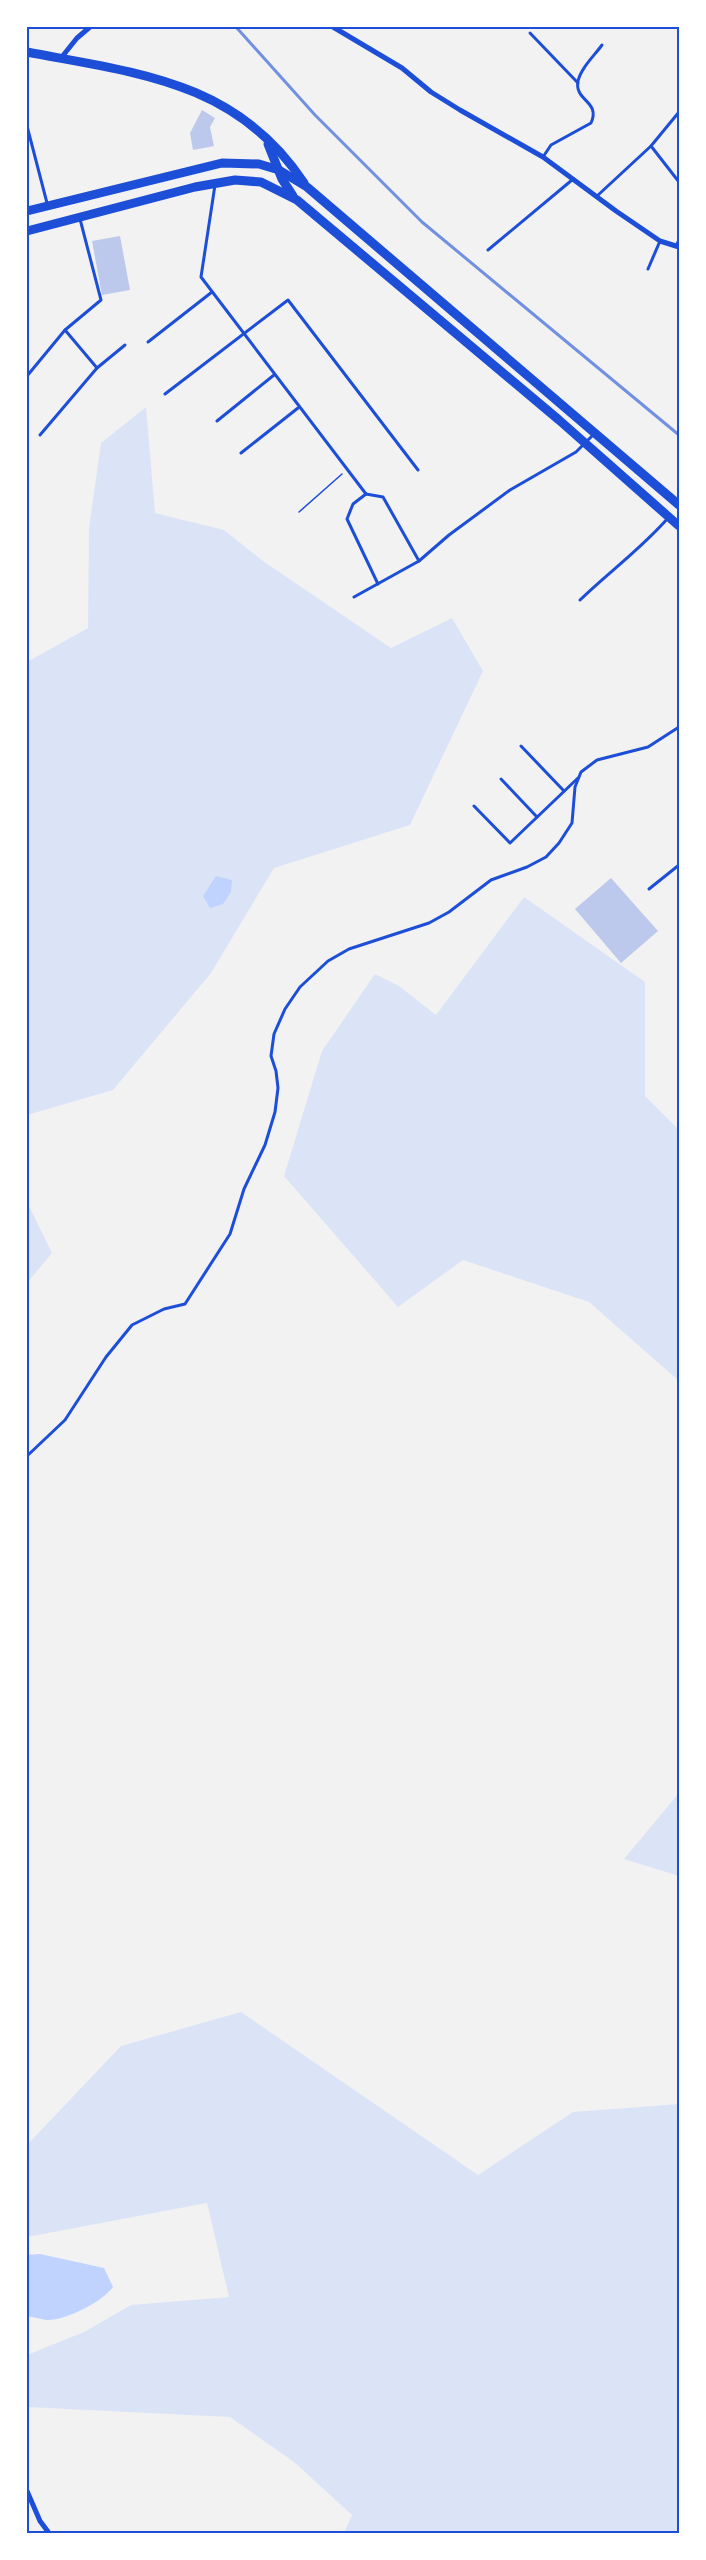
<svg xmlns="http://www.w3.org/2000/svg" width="706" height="2560" viewBox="0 0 706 2560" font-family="Ubuntu,sans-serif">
  <rect width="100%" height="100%" fill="#f2f2f2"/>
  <g fill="#dbe4f7">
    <path d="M146,407l9,106 69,17 39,31 128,87 61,-30 31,53 -73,154 -136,43 -63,105 -98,117 -86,25v-453l61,-34 1,-100 12,-85z"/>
    <path d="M524,897l121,85v114l34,34v251l-90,-79 -126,-42 -65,47 -114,-131 38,-125 53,-77 24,12 37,29z"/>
    <path d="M27,1202l25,51 -25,30z"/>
    <path d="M679,1793v83l-55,-17z"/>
    <path d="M241,2012l237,163 95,-63 106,-8v429h-335l8,-18 -58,-53 -64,-45 -203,-10v-52l57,-23 47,-27 98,-8 -22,-94 -180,34v-92l94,-99z"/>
  </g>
  <g fill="#bfd3fe">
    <path d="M216,876l16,4 -1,12 -8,12 -13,4 -7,-12z"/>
    <path d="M40,2254l64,14 9,19c-11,15 -48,34 -67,33 -6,-1 -12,-3 -19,-4v-61z"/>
  </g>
  <g fill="#bdc9ec">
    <path d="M202,110l13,8 -5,9 4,19 -21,4 -3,-17z"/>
    <path d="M120,236l10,54 -28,5 -10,-54z"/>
    <path d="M611,878l47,53 -37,32 -46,-54z"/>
  </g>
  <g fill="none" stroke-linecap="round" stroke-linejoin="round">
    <path stroke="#1d4ed8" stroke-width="1.5" d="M299,512l43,-38"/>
    <g stroke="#1d4ed8" stroke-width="3">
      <path d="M530,33l48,50"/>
      <path d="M27,126l20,77"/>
      <path d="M651,146l28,36"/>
      <path d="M543,157l8,-12 40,-22c10,-22 -17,-22 -13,-42 3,-13 16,-25 24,-36"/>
      <path d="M215,185l-14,92 165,217"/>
      <path d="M597,196l54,-50 28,-34"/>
      <path d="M80,219l21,81 -36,30 32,38"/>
      <path d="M676,246l3,-6"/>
      <path d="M488,250l84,-70"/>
      <path d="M648,269l12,-28"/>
      <path d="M148,342l64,-50"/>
      <path d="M27,376l38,-46"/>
      <path d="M165,394l123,-94 130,170"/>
      <path d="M217,421l57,-46"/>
      <path d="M40,435l57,-67 28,-23"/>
      <path d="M241,453l57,-45"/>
      <path d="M366,494l-13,10 -6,15 31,65"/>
      <path d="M366,494l17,3 36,64"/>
      <path d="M354,597l65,-36 30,-26 61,-45 66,-38 18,-18"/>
      <path d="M580,600c29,-28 62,-52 88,-82"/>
      <path d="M521,746l43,45"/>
      <path d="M501,779l36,38"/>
      <path d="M474,806l36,37 68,-65"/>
      <path d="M649,889l30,-24"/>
      <path d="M27,1456l38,-36 41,-63 26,-32 32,-16 21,-5 45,-70 14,-45 21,-44 10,-33 3,-24 -2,-17 -5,-15 3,-22 11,-25 15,-22 28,-26 21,-12 80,-26 20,-11 42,-32 36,-13 19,-10 13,-14 13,-20 3,-36 6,-15 16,-12 51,-13 31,-20"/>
    </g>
    <g stroke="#1d4ed8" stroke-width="5">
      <path d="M333,27l69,41 29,24 29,18 83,47 73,54 44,30 19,6"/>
      <path d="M61,58l16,-20 13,-11"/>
      <path d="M27,2491l13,30 9,12"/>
    </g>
    <g stroke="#1d4ed8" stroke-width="9">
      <path d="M27,52c110,21 210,29 277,131"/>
      <path d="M268,144l14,35 11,17"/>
      <path d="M27,211l195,-48 37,1 20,6 28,17 372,318"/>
      <path d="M27,231l168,-44 40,-7 26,2 36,18 262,220 120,106"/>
    </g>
    <path stroke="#7290e2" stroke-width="3" d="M236,27l79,88 107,107 257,213"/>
  </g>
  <rect width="706" height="2560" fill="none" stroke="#ffffff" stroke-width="57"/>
  <rect x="28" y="28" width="650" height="2504" fill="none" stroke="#1d4ed8" stroke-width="2"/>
</svg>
